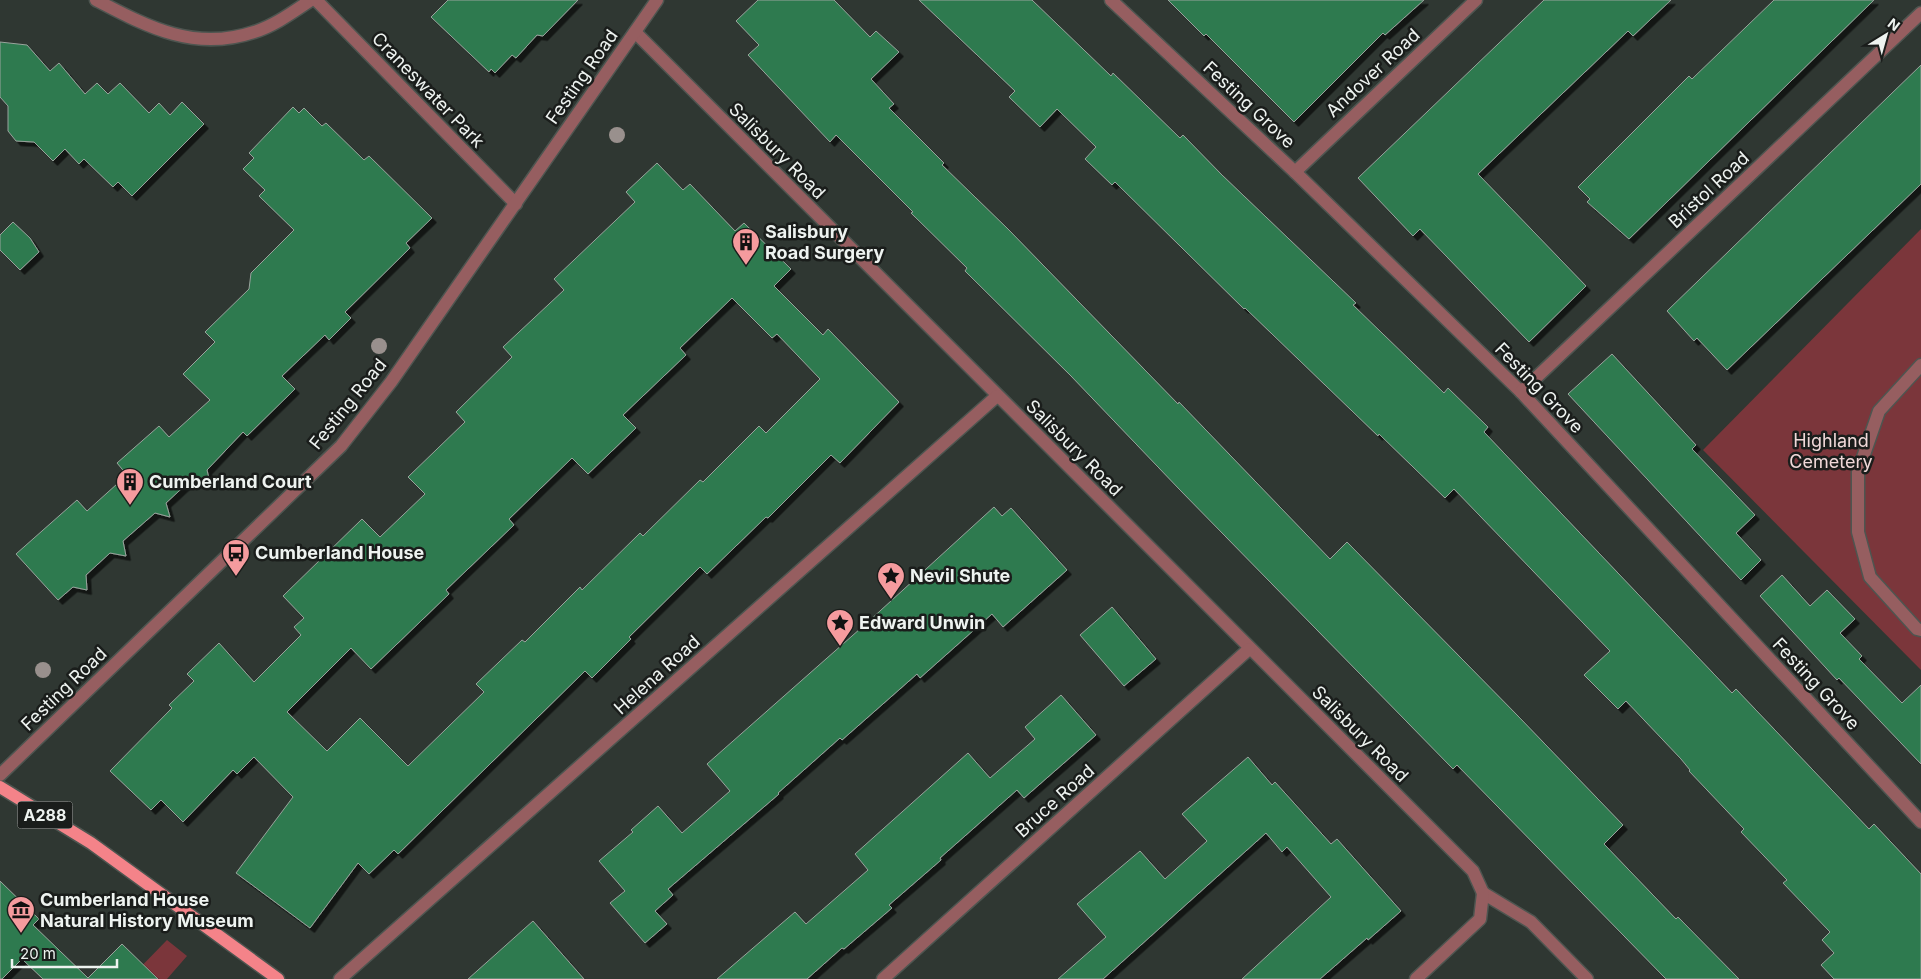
<svg xmlns="http://www.w3.org/2000/svg" width="1921" height="979" viewBox="0 0 1921 979" font-family="Inter,sans-serif">
  <defs>
    <filter id="shadow"><feDropShadow dx="4.5" dy="4.5" stdDeviation="0" flood-color="#0009"/></filter>
  </defs>
  <rect width="100%" height="100%" fill="#2f3732"/>
  <g fill="#7b363b">
    <path d="M1921,229v441l-218,-220z"/>
    <path d="M167,940l20,16 -20,23h-38z"/>
  </g>
  <g fill="#2d7a50" stroke="#99a39c" fill-rule="evenodd" filter="url(#shadow)">
    <path d="M448,0h130l-35,36 -6,-1 -21,23 -4,-3 -17,18 -4,-4 -2,3 -58,-55z"/>
    <path d="M758,0h76l36,37 6,-6 23,21 -28,27 23,25 -5,4 55,55 -2,2 66,64 170,175 1,-2 151,157 17,-17 171,174 105,109 -19,19 72,75 2,-2 61,62h-73l-209,-214 -4,4 -273,-279 -109,-114 -106,-105 2,-3 -56,-55 2,-1 -77,-77 -6,7 -82,-87 11,-10 -23,-24z"/>
    <path d="M919,0h113l79,76 2,-3 67,65 3,-3 39,40 134,128 -3,2 91,88 4,-5 40,39 -4,5 248,261 4,-4 133,140 5,-5 47,50v105h-87l-13,-14 13,-12 -12,-13 8,-8 -47,-49 4,-3 -46,-48 3,-3 -55,-58 1,-1 -9,-11 -55,-58 -8,8 -34,-34 26,-24 -156,-162 -9,9 -66,-64 -1,2 -133,-128 -1,1 -129,-127 -3,3 -27,-26 11,-12 -39,-38 -17,18 -31,-30 6,-6z"/>
    <path d="M1168,0h256l-39,35 -2,-2 -89,89 -88,-88 -2,2z"/>
    <path d="M1544,0h127l-38,36 -5,-5 -150,143 108,112 -57,56 -109,-113 -7,7 -55,-58z"/>
    <path d="M1774,0h100l-245,239 -42,-37 3,-3 -12,-12 111,-111 3,3z"/>
    <path d="M0,42l27,3 23,26 9,-8 26,31 12,-11 11,11 12,-11 29,30 10,-10 11,12 12,-13 22,22 -72,72 -14,-14 -5,5 -29,-28 -5,5 -14,-15 -12,12 -19,-19 -18,-1 -8,-10v-25l-8,-9z"/>
    <path d="M1921,65v119l-194,186 -30,-32 -3,3 -27,-30z"/>
    <path d="M293,107l6,6 5,-5 18,18 4,-3 38,37 5,-4 63,62 -26,25 4,5 -65,64 6,6 -22,22 -4,-5 -43,41 13,13 -48,47 -4,-4 -36,38 3,13 -18,-4 -26,24 4,14 -15,-4 -32,28 3,15 -16,-3 -24,22 1,15 -14,-3 -15,13 -42,-46 61,-54 10,11 40,-36 -10,-12 42,-37 10,11 41,-37 -27,-26 32,-32 -10,-10 44,-43 2,-16 43,-43 -35,-34 6,-6 -22,-21 11,-11 -5,-5z"/>
    <path d="M657,163l26,27 7,-6 45,47 9,-8 47,46 -17,17 49,49 5,-6 71,73 -59,61 -9,-8 -63,63 -2,-1 -59,57 -7,-7 -71,70 2,2 -39,39 -7,-7 -187,183 -4,-4 -25,24 -11,-11 -48,65 -74,-55 57,-76 -39,-40 -17,17 -4,-4 -50,52 -22,-22 -10,10 -41,-39 62,-63 -3,-3 25,-24 -7,-7 32,-31 35,39 47,-47 -7,-8 10,-9 -21,-22 79,-77 18,18 45,-43 -17,-17 57,-55 -9,-10 56,-55 -9,-10 61,-57 -10,-11 81,-77 -9,-10zM732,298l40,40 5,-4 43,45 -54,54 -7,-7 -56,56 -3,-2 -57,56 -3,-3 -58,57 -2,-3 -55,55 -3,-2 -46,44 8,8 -76,74 -48,-48 -33,33 -40,-39 64,-64 20,21 78,-75 -3,-4 68,-65 -5,-6 63,-61 16,16 48,-46 -13,-13 63,-60 -6,-7z"/>
    <path d="M13,222l17,16 9,14 -19,18 -20,-20v-15z"/>
    <path d="M1612,354l84,91 -4,4 63,66 -19,18 25,27 -20,20 -173,-186z"/>
    <path d="M994,507l8,9 9,-8 56,62 -64,57 -11,-13 -72,64 -3,-4 -75,66 -2,-2 -62,55 1,1 -111,95 5,6 -18,16 12,13 -22,19 -35,-40 15,-12 -26,-30 34,-29 -2,-2 27,-24 24,27 48,-42 -23,-27 162,-143z"/>
    <path d="M1782,575l28,31 17,-16 28,29 -15,14 22,23 -3,3 43,44 19,-18v79l-82,-86 -2,2 -77,-84z"/>
    <path d="M1112,607l44,52 -32,27 -44,-51z"/>
    <path d="M1061,695l35,40 -72,63 -7,-8 -77,68 1,2 -52,45 3,3 -48,41 -2,-1 -35,31h-90l78,-67 11,12 62,-54 -13,-16 113,-101 22,25 45,-39 -10,-12z"/>
    <path d="M1248,757l24,28 3,-3 56,62 6,-5 64,72 -33,29 -1,-2 -47,41h-78l89,-82 -44,-50 -5,5 -16,-19 -163,146h-45l48,-42 -29,-33 63,-53 25,28 42,-38 -25,-27z"/>
    <path d="M0,881l39,38 -6,6 55,53 34,-34 36,35h-115l-21,-20 -20,20h-2z"/>
    <path d="M533,921l51,58h-116z"/>
  </g>
  <g fill="none" stroke-linecap="round" stroke-linejoin="round">
    <defs>
      <g id="minor">
        <path d="M96,0c52,27 98,52 158,32 20,-6 39,-20 57,-32"/>
        <path d="M316,0l200,204"/>
        <path d="M1111,0l184,172 226,220 400,430"/>
        <path d="M635,32l838,839 10,22"/>
        <path d="M1295,172l181,-172"/>
        <path d="M1921,365l-42,46 -21,61v60l12,45 47,52 4,1"/>
        <path d="M1521,392l400,-379"/>
        <path d="M0,775l341,-329 50,-64 266,-382"/>
        <path d="M1483,893l48,29 56,57"/>
        <path d="M340,979l657,-583"/>
        <path d="M883,979l366,-330"/>
        <path d="M1416,979l64,-60 3,-26"/>
      </g>
      <path id="major" d="M0,787l91,56 187,136"/>
    </defs>
    <use href="#minor" stroke="#4e5550" stroke-width="15"/>
    <use href="#major" stroke="#4e5550" stroke-width="15"/>
    <use href="#minor" stroke="#965e60" stroke-width="12"/>
    <use href="#major" stroke="#f48389" stroke-width="12"/>
  </g>
  <g fill="#99908d">
    <circle cx="617" cy="135" r="8"/>
    <circle cx="379" cy="346" r="8"/>
    <circle cx="43" cy="670" r="8"/>
  </g>
  <defs>
    <symbol id="building-pin" viewBox="-11 -11 22 30"><path d="M0 17L-7.5 6A9.5 9.5 0 1 1 7.5 6Z" fill="#f59b9e" stroke="#1a1d1b"/><path d="M-4-6H4V6H1V3H-1V6H-4ZM-2.5-4.3h1.7v1.8h-1.7ZM.8-4.3h1.7v1.8H.8ZM-2.5-1h1.7V.8h-1.7ZM.8-1h1.7V.8H.8Z" fill="#111"/></symbol>
    <symbol id="bus-pin" viewBox="-11 -11 22 30"><path d="M0 17L-7.5 6A9.5 9.5 0 1 1 7.5 6Z" fill="#f59b9e" stroke="#1a1d1b"/><path d="M-5-6H5V4H4V6H2V4H-2V6H-4V4H-5ZM-3.5-4V0h7V-4ZM-3.5 1.2v1.5H-2V1.2ZM2 1.2v1.5H3.5V1.2Z" fill="#111"/></symbol>
    <symbol id="sight-pin" viewBox="-11 -11 22 30"><path d="M0 17L-7.5 6A9.5 9.5 0 1 1 7.5 6Z" fill="#f59b9e" stroke="#1a1d1b"/><path d="M0-6L1.8-2.2L6-1.7L2.9 1.2L3.7 5.4L0 3.3L-3.7 5.4L-2.9 1.2L-6-1.7L-1.8-2.2Z" fill="#111"/></symbol>
    <symbol id="museum-pin" viewBox="-11 -11 22 30"><path d="M0 17L-7.5 6A9.5 9.5 0 1 1 7.5 6Z" fill="#f59b9e" stroke="#1a1d1b"/><path d="M0-6L6-3V-2H-6V-3ZM-5-1h2V3h-2ZM-1-1h2V3h-2ZM3-1h2V3H3ZM-6 4H6V6H-6Z" fill="#111"/></symbol>
  </defs>
  <g fill-rule="evenodd">
    <use href="#building-pin" x="730" y="226" width="32" height="43"/>
    <use href="#building-pin" x="114" y="466" width="32" height="43"/>
    <use href="#bus-pin" x="220" y="537" width="32" height="43"/>
    <use href="#sight-pin" x="875" y="560" width="32" height="43"/>
    <use href="#sight-pin" x="824" y="607" width="32" height="43"/>
    <use href="#museum-pin" x="5" y="894" width="32" height="43"/>
  </g>
  <g text-anchor="middle" stroke-width="5" stroke-linejoin="round" paint-order="stroke">
    <rect fill="#1a1d1b" stroke="#aeb3b0" stroke-width="1" x="17.5" y="801.5" width="55" height="27" rx="4"/>
    <g font-size="16" font-weight="bold" fill="#eef3f0">
      <text x="45" y="821">A288</text>
    </g>
    <g font-size="18" fill="#eef3f0" stroke="#1a1d1b">
      <text transform="translate(1373 73) rotate(-43)" y="6">Andover Road</text>
      <text transform="translate(582 77) rotate(-55)" y="6">Festing Road</text>
      <text transform="translate(428 90) rotate(46)" y="6">Craneswater Park</text>
      <text transform="translate(1249 105) rotate(43)" y="6">Festing Grove</text>
      <text transform="translate(777 151) rotate(45)" y="6">Salisbury Road</text>
      <text transform="translate(1709 190) rotate(-43)" y="6">Bristol Road</text>
      <text transform="translate(1539 388) rotate(46)" y="6">Festing Grove</text>
      <text transform="translate(348 404) rotate(-51)" y="6">Festing Road</text>
      <text transform="translate(1074 448) rotate(45)" y="6">Salisbury Road</text>
      <text transform="translate(657 675) rotate(-42)" y="6">Helena Road</text>
      <text transform="translate(1816 684) rotate(47)" y="6">Festing Grove</text>
      <text transform="translate(64 689) rotate(-44)" y="6">Festing Road</text>
      <text transform="translate(1360 734) rotate(45)" y="6">Salisbury Road</text>
      <text transform="translate(1055 801) rotate(-42)" y="6">Bruce Road</text>
    </g>
    <g font-size="18" font-weight="bold" fill="#eef3f0" stroke="#1a1d1b" text-anchor="start">
      <text x="765" y="238">Salisbury<tspan x="765" dy="21">Road Surgery</tspan></text>
      <text x="149" y="488">Cumberland Court</text>
      <text x="255" y="559">Cumberland House</text>
      <text x="910" y="582">Nevil Shute</text>
      <text x="859" y="629">Edward Unwin</text>
      <text x="40" y="906">Cumberland House<tspan x="40" dy="21">Natural History Museum</tspan></text>
    </g>
    <g font-size="18" fill="#f0d8d8" stroke="#1a1d1b">
      <text x="1831" y="447">Highland<tspan x="1831" dy="21">Cemetery</tspan></text>
    </g>
  </g>
  <g transform="translate(1886 35) rotate(37)" stroke="#1a1d1b" stroke-width="4" paint-order="stroke">
  <path d="M0-4L9 19L0 12L-9 19Z" fill="#eef3f0"/>
  <text y="-8" font-size="14" font-weight="bold" text-anchor="middle" fill="#eef3f0">N</text>
  </g>
  <path d="M12 959v8h105v-8" fill="none" stroke="#eef3f0" stroke-width="2.5"/>
  <text x="20" y="959" font-size="15" fill="#eef3f0" stroke="#1a1d1b" stroke-width="4" paint-order="stroke">20 m</text>
</svg>
